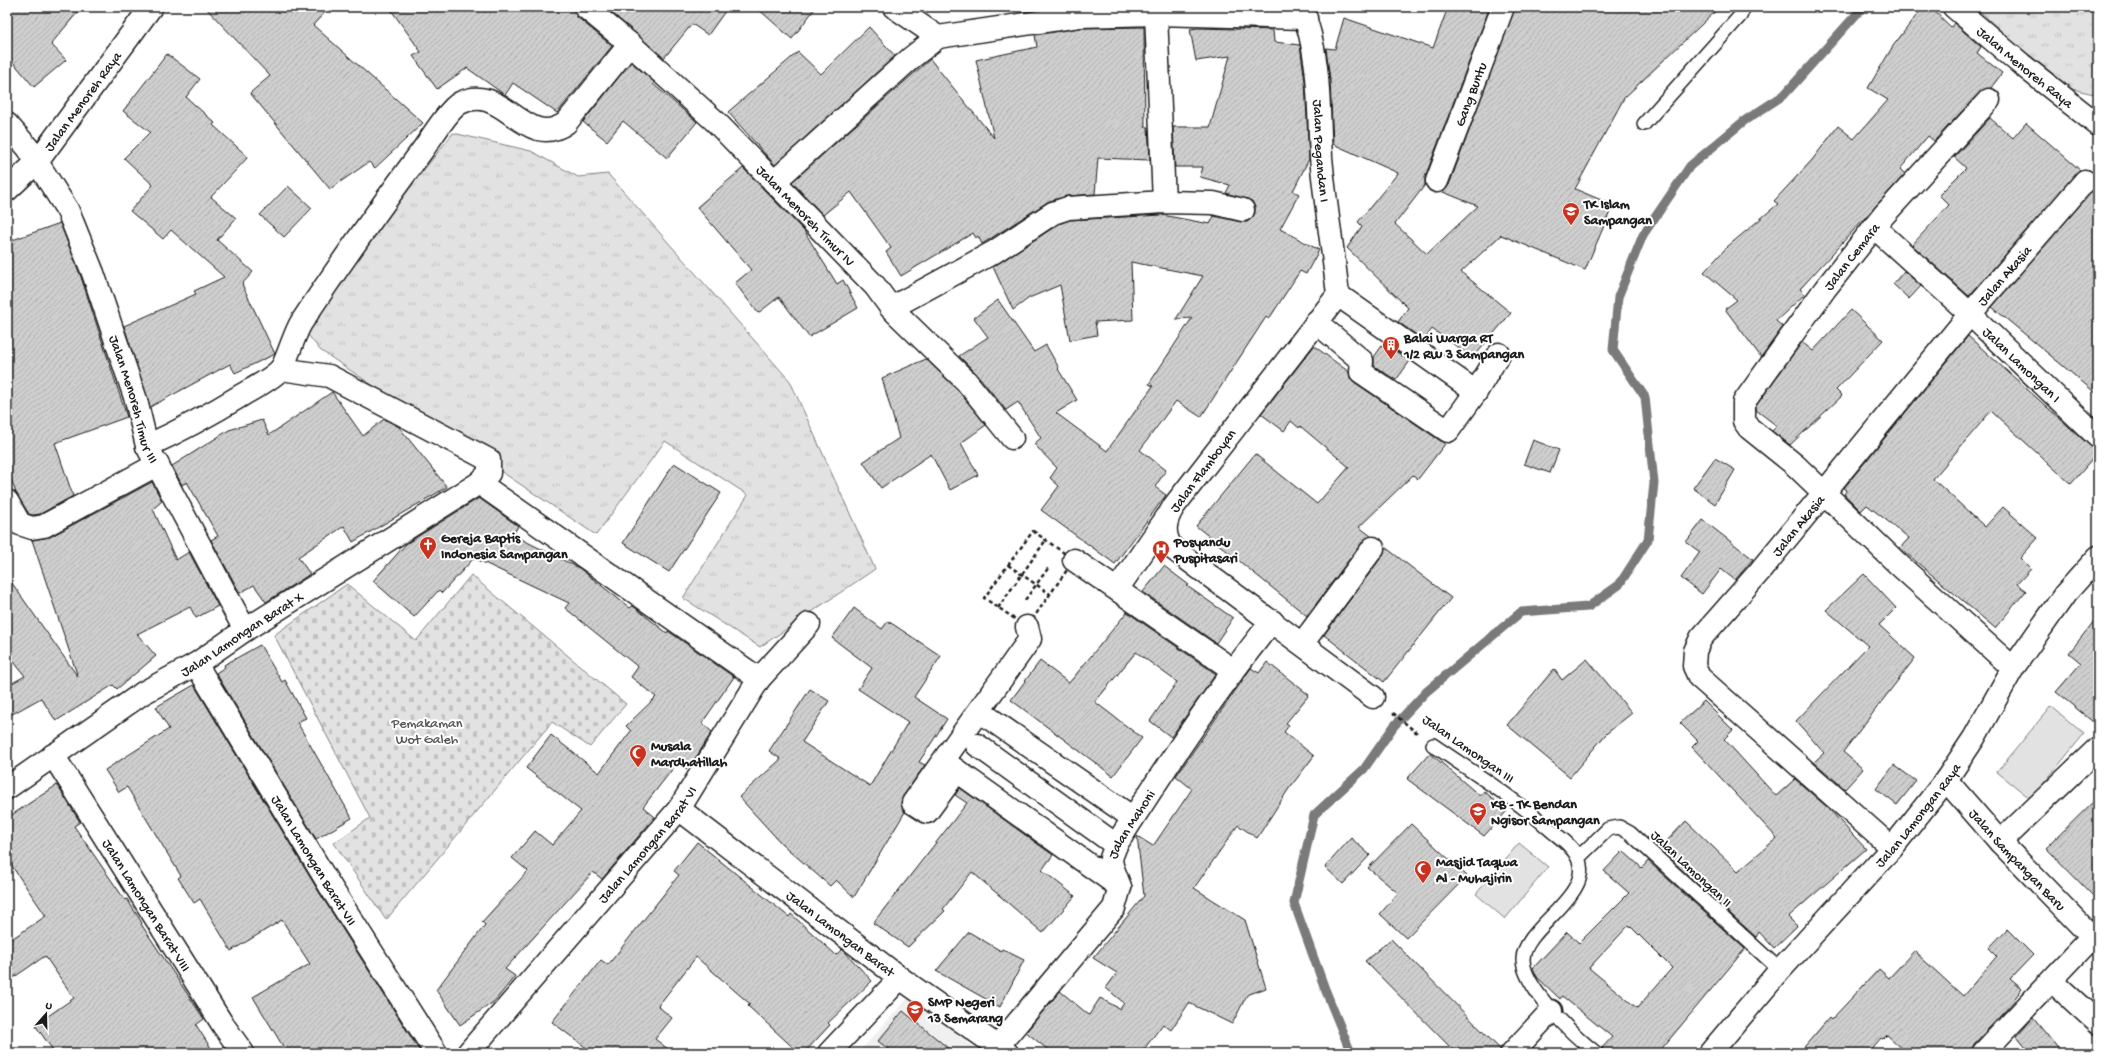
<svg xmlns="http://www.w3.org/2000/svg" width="2105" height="1060" viewBox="0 0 2105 1060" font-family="'Gochi Hand',sans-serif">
  <defs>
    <pattern id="grass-tufts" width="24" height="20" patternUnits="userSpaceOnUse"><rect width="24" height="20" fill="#e2e2e2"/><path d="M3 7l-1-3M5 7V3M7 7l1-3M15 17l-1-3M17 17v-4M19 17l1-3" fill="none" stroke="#c1c1c1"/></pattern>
    <pattern id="cemetery-stones" width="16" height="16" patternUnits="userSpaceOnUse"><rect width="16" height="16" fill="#e2e2e2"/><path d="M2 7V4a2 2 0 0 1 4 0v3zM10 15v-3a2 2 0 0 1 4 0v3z" fill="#c1c1c1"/></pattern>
    <pattern id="building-hatch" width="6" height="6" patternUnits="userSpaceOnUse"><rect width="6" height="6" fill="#cecece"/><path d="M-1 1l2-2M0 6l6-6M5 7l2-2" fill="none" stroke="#b0b0b0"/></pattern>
  </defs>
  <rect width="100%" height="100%" fill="#fff"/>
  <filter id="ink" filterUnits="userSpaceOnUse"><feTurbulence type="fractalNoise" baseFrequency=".025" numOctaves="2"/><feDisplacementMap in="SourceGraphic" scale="8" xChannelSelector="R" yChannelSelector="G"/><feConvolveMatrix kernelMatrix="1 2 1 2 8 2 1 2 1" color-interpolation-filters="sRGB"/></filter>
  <g filter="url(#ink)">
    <path fill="#f0f0f0" d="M911,995l70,58h-123z"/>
    <g fill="url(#grass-tufts)" stroke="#7f7f7f">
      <path d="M1975,7h123v88l-26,-6 -60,-48z"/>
      <path d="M453,133l78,18 47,26 30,-3 182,207 85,188 -115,78 -77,-49 65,-103 -83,-54 -69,94 -276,-185 -19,-24z"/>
    </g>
    <path fill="url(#cemetery-stones)" stroke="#7f7f7f" d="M471,575l155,129 -36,43 -38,-25 -166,198 -52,-77 36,-25 -96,-183 73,-51 69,57z"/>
    <g fill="#e2e2e2" stroke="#7f7f7f">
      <path d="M2051,706l33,28 -53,65 -34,-27z"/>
      <path d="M1519,843l29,24 -43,52 -29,-25z"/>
    </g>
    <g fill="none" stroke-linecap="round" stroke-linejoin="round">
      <path stroke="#7a7a7a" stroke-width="9" d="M1351,1053l-26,-64 -31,-86 20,-88 50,-46 30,-43 32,-34 95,-80 67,-5 31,-22 29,-45 6,-57 -9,-86 -32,-47 5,-53 25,-62 47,-69 54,-45 40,-26 79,-88"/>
    </g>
    <g fill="url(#building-hatch)" stroke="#1c1c1c" fill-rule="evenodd">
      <path d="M7,7h75l-31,37 15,16 -32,27 -27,-32z"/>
      <path d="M205,7h125l-17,18 110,98 -48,45 -6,-6 -39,27 -80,-96 20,-17z"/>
      <path d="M389,7h184l4,10 35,29 -55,67 -44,-30 -8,12 -38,-27 -30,21 -24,-33 8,-4z"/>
      <path d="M605,7h123l-20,28 -16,-11 -28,34z"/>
      <path d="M756,7h60l-24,32z"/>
      <path d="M1448,7h42l-65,170v8l-30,39 32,30 51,-48 -35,-14 6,-7 66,-178h205l-96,91 -49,91 38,16 -28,65 -84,-35 -40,37 50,41 -38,45 -41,-29 -8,11 -26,-18 10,-14 -61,-60 15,-22 -4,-4 40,-49 -65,-29 -3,-64 -4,-32 9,1 9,-31 89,30z"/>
      <path d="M1923,7h7l21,20 3,-4 27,24 -4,6 25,20 -11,15 -11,4 -46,49 -6,-5 -28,33 5,5 -105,115 5,5 -29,27 7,6 -22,30 -36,-48 12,-9 -33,-28 23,-25 51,-43 -4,-3 38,-41 26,-34 16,13 34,-39 -20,-12 25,-42z"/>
      <path d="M869,27l26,29 -120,109 -47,-53 70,-60 23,22z"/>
      <path d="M1144,27l1,100h3l2,33 -52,-2 -3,36 -28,2 -18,5 -67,43 -4,-8 -2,2 -3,-5 -72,43 -15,-24 5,-4 -40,-56 -28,23 -31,-33 138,-123 64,79 -18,-78 61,-13 -2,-12 45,-7z"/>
      <path d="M1198,28l75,2 1,12 26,3 5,37 4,77 -16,32 6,3 -19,35 39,21 -13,24 -6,-3 -31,48 -3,-2 -65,100 -25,-16 -36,49 26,20 -11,17 11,8 -51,69 -74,-54 18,-24 -9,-8 7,-10 -23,-24 7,-6 -23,-36 -12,8 -30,-37 -17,-17 29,-19 -14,-19 24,-18 36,52 12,-7 13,23 -1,1 19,31 -21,13 51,38 46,-65 -4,-2 43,-66 -16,1 27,-43 -72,-14 2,58 -38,2 2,13 -27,5 -10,-55 -31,13 -16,12 -20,-43 66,-43 11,-4 92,-5 48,9 4,-8 27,6h6l5,-4 3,-5v-6l-3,-6 -26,-8 4,-8 -30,-8 3,-10h-28l-2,-40h37l20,-71 -34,5 -6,-32z"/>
      <path d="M167,54l33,25 -14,18 29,26 -2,2 35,32 -37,40 25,21 -19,22 36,32 -11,12 33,70 -40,19 -5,-9 -80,43 -26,-81 72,-32 -2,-3 30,-14 -53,-47 -8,9 -33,-28 23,-26 -29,-27 26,-26 -27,-21z"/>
      <path d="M631,62l23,20 -1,2 44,38 -30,36 -44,-37 -16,20 -24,-19z"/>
      <path d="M1990,118l23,20 13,-15 54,47 -111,126 -57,-51 37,-40 -10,-10 27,-27 -12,-11z"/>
      <path d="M743,168l61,63 33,53 6,-4 15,28 -49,29 -30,-40 -21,16 -23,-30 16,-13 -54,-63z"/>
      <path d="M2097,185l1,1v209l-106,-88z"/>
      <path d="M288,186l24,22 -28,29 -24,-22z"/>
      <path d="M60,223l21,54 46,140 -72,26 18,53 -33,18 -7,1 -4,-1 -13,-21 -9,-26v-225z"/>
      <path d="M1904,271l17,15 -12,13 -16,-15z"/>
      <path d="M1851,310l32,30 -47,50 6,6 -52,49 -18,-14 5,-5 -21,-16v-4l46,-64 11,9z"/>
      <path d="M1968,336l130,117 -27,31 -80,-73 -58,68 52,48 18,-20 35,31 -18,20 11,11 -14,15 9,7 -31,37 -95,-80 9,-10 -42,-33 -6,6 -17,-17 3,-4 -3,-2z"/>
      <path d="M1384,343l26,18 -14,19 -22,-14v-9z"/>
      <path d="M1314,346l35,26 1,6 4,4 91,62 -27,35 -5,-4 -54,52 12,9 -8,5 -56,75 -111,-90 59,-72 62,50 32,-37 -49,-41 -1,2 -8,-7 -7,10 -23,-17z"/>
      <path d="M926,359l31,30 29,36 -25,18 17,32 -28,15 -19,-36 -50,34 -18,-26 36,-24 -17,-60z"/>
      <path d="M332,392l31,44 21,-17 15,8 48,60 -94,55 -9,-16 -46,31 12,17 -44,28 -12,-17 -14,8 -29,-53 7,-4 -31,-54 -5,3 -10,-19 57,-36 33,-10 7,15z"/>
      <path d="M1533,440l26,10 -9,23 -26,-9z"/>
      <path d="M1715,458l20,12 -20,34 -22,-16z"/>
      <path d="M674,463l47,30 -52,79 -46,-29z"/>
      <path d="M152,482l10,19 -9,8 23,51 13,-8 29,54 -22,12 -6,-11 -53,27 19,22 -39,33 -4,-4 -57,36 -15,-23 -34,19v-31l18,-10 -18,-23v-77l71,101 -46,-137 18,-3z"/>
      <path d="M479,498l39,28 -5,9 66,33 51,40 3,-2 34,27 1,-2 66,46 -32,46 10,9 -15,24 -11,13 -8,-7 -35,45 12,10 -53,62 -9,-7 -88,97 10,7 -20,25 -35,24 -24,-35 49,-65 -3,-3 46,-51 -16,-13 23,-27 17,14 29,-34 -55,-43 25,-33 48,38 32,-42 -5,-5 30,-29 -25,-20 7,-10 -73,-59 4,-5 -95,-45 -32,35 -3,-3 -25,27 -41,-36 33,-37z"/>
      <path d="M1703,520l50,39 -18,21 -14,-11 -19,25 -21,-16 19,-26 -14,-10z"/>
      <path d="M1385,547l66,51 -67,84 -60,-47 59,-80z"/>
      <path d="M1164,566l25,19 -2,1 46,32 -17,25 -73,-51z"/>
      <path d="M1864,574l32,34 -17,17 36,33 -72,94 20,17 -18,20 -31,-27 10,-9 -28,-32 72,-75 -42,-36z"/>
      <path d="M854,608l28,21 6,-8 53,35 -27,41 33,22 -28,43 6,3 -22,31 -2,6 4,10 -51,85 -18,-17 -6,6 -48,-42 -43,-47 42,-38 -12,-8 41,-62 19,12 -27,41 68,44 38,-64 -50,-33 14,-21 -40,-30z"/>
      <path d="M1127,612l89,62 -45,63 -21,-16 27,-39 -41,-30 -41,50 47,36 -29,38 -102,-76 29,-39 29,22z"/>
      <path d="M2098,616v110l-42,-34 25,-29 -12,-10z"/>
      <path d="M260,645l22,37 3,-2 21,38 -9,4 55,96 -36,21 -100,-166 9,-6 -1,-2z"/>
      <path d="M1587,659l45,54 -26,21 -36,43 -63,-52 47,-56 8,11z"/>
      <path d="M1267,662l42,33 -23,28 3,2 -5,7 30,24 -26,34 -31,48 -19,-13 -44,63 51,32 21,68 -19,7 -15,29 -43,-21 -18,27 -8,-6 -22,29h-89l-26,-21 34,-41 29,24 11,-17 20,11 4,-6 -18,-15 11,-15 -24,-15 51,-62 -7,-60 16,10 39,-57 -16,-13 75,-108 8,5z"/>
      <path d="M194,685l125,207 102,161h-134l-34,-56 57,-33 -28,-44 -51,31 -31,-52 -6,4 -16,-25 3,-2 -54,-89 -8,5 -14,-22 64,-41 -13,-22z"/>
      <path d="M1704,701l29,29 -9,9 52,57 19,-17 33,29 38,41 -78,68 9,9 -23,22 -15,-16 -3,5 -97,-88 27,-28 52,50 39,-33 -85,-91 6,-6 -18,-18z"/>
      <path d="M1430,753l50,43 4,-5 23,20 -23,25 -77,-57z"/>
      <path d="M1894,765l22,16 -19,24 -21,-16z"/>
      <path d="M57,785l23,37 -6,4 51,74 2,-1 15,24 -1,1 63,95 -8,6 18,28h-159l-20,-28 39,-27 -29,-42 -38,26v-40l39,-26 -39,-57v-41z"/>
      <path d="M960,788l93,67 -11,15 33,26 -32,37 -71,-61 -29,37 2,2 -37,36 -35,-24 94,-120 -12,-8z"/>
      <path d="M2098,797v104l-52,-53z"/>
      <path d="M1411,824l56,52 -61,62 -26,-24 18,-21 -30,-25z"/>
      <path d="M1351,838l19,17 -27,29 -18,-17z"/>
      <path d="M697,842l92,75 2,-3 45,41 6,-6 2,2 28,30 -44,42 2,2 -26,28h-5l-51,-47 2,-2 -54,-47 -38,49 14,12 -17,21 18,14h-80l-41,-31 49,-62 7,5 71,-90 -5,-4z"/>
      <path d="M1623,851l19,17 6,-7 97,88 -87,104h-54l-2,-5 10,-11 -50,-41 -2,3 -23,-22 -4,-9 34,-36 12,11 50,-50 -25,-22zM1629,925l43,43 -35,40 -48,-40z"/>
      <path d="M2007,929l26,26 -23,24 12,10 -7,9 1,1 -42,45 -3,9h-64l-20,-18 -4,4 -2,-1 -13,15h-69l30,-35 2,2 48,-51 10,9 25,-27 49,45 34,-40 -8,-8z"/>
      <path d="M969,932l32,19 1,-2 22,11 -24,47 -64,-36z"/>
      <path d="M1391,939l109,110v4h-44l-91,-92z"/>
      <path d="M903,1011l51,42h-61l-15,-12z"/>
      <path d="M2033,1018l29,35h-31l-14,-17z"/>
    </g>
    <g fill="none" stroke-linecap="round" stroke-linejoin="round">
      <defs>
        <g id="service">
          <path d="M1644,124l96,-108 4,-9"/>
          <path d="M1433,745c41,28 83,54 120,87 9,7 20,15 25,26 17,37 -54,69 -55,101 0,28 51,77 73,94"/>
          <path d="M1578,858l30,-29 11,-2 11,6 150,137"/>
        </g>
        <g id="minor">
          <path id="s1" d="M585,7l45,37 86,78 159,164 16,22 75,73 46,57"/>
          <path d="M894,7l44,30 141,-21 77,-2 150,4"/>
          <path id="s2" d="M1301,7c20,48 17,99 20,150 4,46 12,92 17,138"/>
          <path d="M1156,14l8,188"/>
          <path d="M1989,100l-106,116 -58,73 -81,113v19l5,7 46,37 103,99 115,104"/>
          <path id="s3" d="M7,124l21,24 40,63 25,62 43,127 11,46 98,184"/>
          <path id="s4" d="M1437,181l66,-174"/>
          <path d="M774,182l137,-124 27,-21"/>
          <path id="s5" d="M1874,227l96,87 128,123"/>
          <path d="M1338,295l-164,211c-9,14 -12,27 -2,42l201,149"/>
          <path d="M1338,295l138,97"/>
          <path d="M891,308l103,-56 59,-39 15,-5 96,-6 49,1 30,7"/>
          <path d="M1316,322l46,39 -1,11 87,59 28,-39 23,-38"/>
          <path d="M147,446c33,-15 64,-32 95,-51 12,-7 28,-15 38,-25 6,-6 14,-36 21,-47 39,-60 81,-118 123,-175 7,-10 26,-40 36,-45 43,-22 65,49 106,20l64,-79"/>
          <path d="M479,483l280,196"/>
          <path d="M7,501l13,23 12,4 12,-2 114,-62"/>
          <path d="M1074,560l159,110"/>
          <path d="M1118,588l49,-71"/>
          <path d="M1302,644l71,-96"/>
          <path id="s6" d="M196,664l134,222 106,167"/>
          <path d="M979,711l154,107"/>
          <path d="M977,745l139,100"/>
          <path id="s7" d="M53,755l170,270 20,28"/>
          <path d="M946,763l174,124"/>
          <path d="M957,771l-30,41 -14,-9 117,-164 -3,-12"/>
          <path id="s8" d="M1946,780l54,62 92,95"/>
          <path id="s9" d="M7,788l136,-95 53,-29 49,-34 234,-147 10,-10v-13l-160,-84 -48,-7"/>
          <path id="s10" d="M679,809l221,169 107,75"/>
          <path d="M2000,842l98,-94"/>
          <path id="s11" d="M1892,848l-193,-171 -5,-11 1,-15 6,-13 59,-67 210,-257 115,-133"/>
          <path d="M2052,981l46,42"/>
          <path id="s12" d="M998,1046l116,-138 6,-21 -8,-21 -1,-8 5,-13c49,-77 99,-153 156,-224"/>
          <path id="s13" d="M468,1053l211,-244 80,-130 50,-55"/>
          <path d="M829,1053l71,-75"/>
          <path d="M1512,1053l39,-42"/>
          <path d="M1983,1053l115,-122"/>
        </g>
        <g id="tertiary">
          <path id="s14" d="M1710,1053l70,-83 112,-122 54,-68 28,-42 39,-70 52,-74 33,-37"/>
        </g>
        <g id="secondary">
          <path id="s15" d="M1954,7l67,57 77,61"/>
          <path id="s16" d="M7,190l30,-28 114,-155"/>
        </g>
      </defs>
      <use href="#service" stroke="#1c1c1c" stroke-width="16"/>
      <use href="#minor" stroke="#1c1c1c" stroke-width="25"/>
      <use href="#tertiary" stroke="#1c1c1c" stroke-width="25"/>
      <use href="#secondary" stroke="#1c1c1c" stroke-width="25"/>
      <g stroke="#1c1c1c" stroke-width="2.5" stroke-dasharray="4 3" stroke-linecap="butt">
        <path d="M1033,531l41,29 -47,67 -43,-29z"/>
        <path d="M1008,565l42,29"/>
        <path d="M1025,600l24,-33"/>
        <path d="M998,608l48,-68"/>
        <path d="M1393,713l24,20"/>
      </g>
      <use href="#service" stroke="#fff" stroke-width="13"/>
      <use href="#minor" stroke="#fff" stroke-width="22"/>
      <use href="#tertiary" stroke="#fff" stroke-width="22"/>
      <use href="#secondary" stroke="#fff" stroke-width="22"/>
    </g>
  </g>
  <defs>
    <symbol id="school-pin" viewBox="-11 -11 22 30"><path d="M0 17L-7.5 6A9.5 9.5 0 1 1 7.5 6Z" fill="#c8321e" stroke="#fff"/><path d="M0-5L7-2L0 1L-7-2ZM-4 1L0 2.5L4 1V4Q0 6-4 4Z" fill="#fff"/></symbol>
    <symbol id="building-pin" viewBox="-11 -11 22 30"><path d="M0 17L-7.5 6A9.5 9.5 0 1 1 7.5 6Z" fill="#c8321e" stroke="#fff"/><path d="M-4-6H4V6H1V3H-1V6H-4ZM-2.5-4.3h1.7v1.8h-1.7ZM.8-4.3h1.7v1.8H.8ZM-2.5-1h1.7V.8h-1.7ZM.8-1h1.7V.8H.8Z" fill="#fff"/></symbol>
    <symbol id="church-pin" viewBox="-11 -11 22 30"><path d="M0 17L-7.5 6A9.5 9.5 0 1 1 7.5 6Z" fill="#c8321e" stroke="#fff"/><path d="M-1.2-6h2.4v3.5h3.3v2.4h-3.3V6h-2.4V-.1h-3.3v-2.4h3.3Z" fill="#fff"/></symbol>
    <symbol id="hospital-pin" viewBox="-11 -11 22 30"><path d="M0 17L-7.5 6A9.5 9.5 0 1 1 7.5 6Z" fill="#c8321e" stroke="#fff"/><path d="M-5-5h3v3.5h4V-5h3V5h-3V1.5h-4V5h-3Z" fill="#fff"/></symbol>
    <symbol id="mosque-pin" viewBox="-11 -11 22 30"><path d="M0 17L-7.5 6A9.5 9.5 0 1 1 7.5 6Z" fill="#c8321e" stroke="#fff"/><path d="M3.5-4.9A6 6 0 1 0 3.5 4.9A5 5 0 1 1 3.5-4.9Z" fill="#fff"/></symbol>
  </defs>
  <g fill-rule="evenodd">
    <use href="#school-pin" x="1561" y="201" width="20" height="27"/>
    <use href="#building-pin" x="1381" y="335" width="20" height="27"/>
    <use href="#church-pin" x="418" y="535" width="20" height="27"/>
    <use href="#hospital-pin" x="1151" y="539" width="20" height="27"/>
    <use href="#mosque-pin" x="628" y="743" width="20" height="27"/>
    <use href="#school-pin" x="1468" y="801" width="20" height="27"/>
    <use href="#mosque-pin" x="1413" y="859" width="20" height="27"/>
    <use href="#school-pin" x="905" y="999" width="20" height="27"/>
  </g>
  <g text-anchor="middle" stroke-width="4" stroke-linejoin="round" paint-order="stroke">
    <g font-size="14" fill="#1c1c1c" stroke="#fff">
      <text dy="5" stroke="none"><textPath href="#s15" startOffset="93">Jalan Menoreh Raya</textPath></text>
      <text dy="5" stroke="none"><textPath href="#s4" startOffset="93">Gang Buntu</textPath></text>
      <text dy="5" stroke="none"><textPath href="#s16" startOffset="117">Jalan Menoreh Raya</textPath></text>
      <text dy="5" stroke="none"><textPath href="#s2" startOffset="146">Jalan Pegandan I</textPath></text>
      <text dy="5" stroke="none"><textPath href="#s1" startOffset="304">Jalan Menoreh Timur IV</textPath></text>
      <text transform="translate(1851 256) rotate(-52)" y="5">Jalan Cemara</text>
      <text dy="5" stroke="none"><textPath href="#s11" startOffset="772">Jalan Akasia</textPath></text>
      <text dy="5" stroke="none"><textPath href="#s5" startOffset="202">Jalan Lamongan I</textPath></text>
      <text dy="5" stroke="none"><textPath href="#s3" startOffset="306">Jalan Menoreh Timur III</textPath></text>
      <text transform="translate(1202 470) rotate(-53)" y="5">Jalan Flamboyan</text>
      <text dy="5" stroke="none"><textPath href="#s11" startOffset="448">Jalan Akasia</textPath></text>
      <text dy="5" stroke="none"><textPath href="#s9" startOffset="281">Jalan Lamongan Barat X</textPath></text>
      <text transform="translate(1469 748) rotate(35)" y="5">Jalan Lamongan III</text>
      <text dy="5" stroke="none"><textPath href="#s14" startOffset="316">Jalan Lamongan Raya</textPath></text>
      <text dy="5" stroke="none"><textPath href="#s12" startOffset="272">Jalan Mahoni</textPath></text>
      <text dy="5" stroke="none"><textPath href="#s13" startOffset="275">Jalan Lamongan Barat VI</textPath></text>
      <text dy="5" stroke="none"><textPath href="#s6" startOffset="229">Jalan Lamongan Barat VII</textPath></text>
      <text dy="5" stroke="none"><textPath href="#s8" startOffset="107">Jalan Sampangan Baru</textPath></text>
      <text transform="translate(1692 868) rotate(43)" y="5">Jalan Lamongan II</text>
      <text dy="5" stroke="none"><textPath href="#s7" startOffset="177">Jalan Lamongan Barat VIII</textPath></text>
      <text dy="5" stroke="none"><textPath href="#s10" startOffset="204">Jalan Lamongan Barat</textPath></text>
    </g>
    <g font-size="14" font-weight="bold" fill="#1c1c1c" stroke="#fff" text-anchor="start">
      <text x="1584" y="208">TK Islam<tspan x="1584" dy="16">Sampangan</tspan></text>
      <text x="1404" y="342">Balai Warga RT<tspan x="1404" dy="16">1/2 RW 3 Sampangan</tspan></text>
      <text x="441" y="542">Gereja Baptis<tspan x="441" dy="16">Indonesia Sampangan</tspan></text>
      <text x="1174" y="546">Posyandu<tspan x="1174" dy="16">Puspitasari</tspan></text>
      <text x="651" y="750">Musala<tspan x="651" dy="16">Mardhatillah</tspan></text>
      <text x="1491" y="808">KB - TK Bendan<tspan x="1491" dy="16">Ngisor Sampangan</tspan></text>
      <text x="1436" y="866">Masjid Taqwa<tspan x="1436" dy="16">Al - Muhajirin</tspan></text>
      <text x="928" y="1006">SMP Negeri<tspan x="928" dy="16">13 Semarang</tspan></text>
    </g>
    <g font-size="14" fill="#575757" stroke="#fff">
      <text x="427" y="727">Pemakaman<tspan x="427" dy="16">Wot Galeh</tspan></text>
    </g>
  </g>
  <rect width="2105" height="1060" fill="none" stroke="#fff" stroke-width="24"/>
  <rect x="12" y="12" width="2081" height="1036" fill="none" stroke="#1c1c1c" stroke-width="1.5" filter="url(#ink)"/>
  <g transform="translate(46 1014) rotate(20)" stroke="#ffffff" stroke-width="3" paint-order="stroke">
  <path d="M0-3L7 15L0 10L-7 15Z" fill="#1c1c1c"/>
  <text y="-6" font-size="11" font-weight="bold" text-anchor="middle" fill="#1c1c1c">U</text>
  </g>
</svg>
